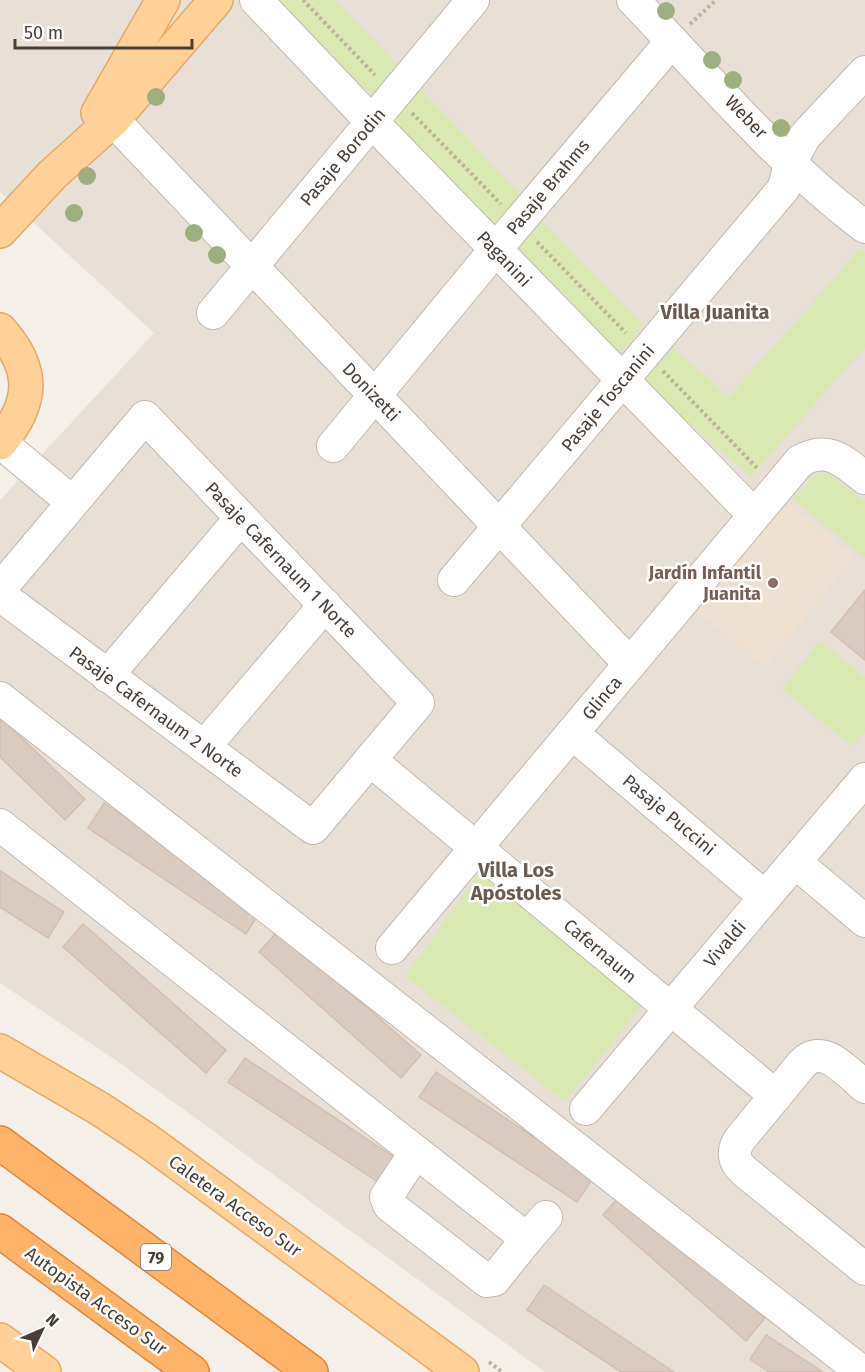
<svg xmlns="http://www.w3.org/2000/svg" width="865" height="1372" viewBox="0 0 865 1372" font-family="'Fira Sans',sans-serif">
  <rect width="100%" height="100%" fill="#f4efe8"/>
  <path fill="#e8e0d6" d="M0,0h865v1372h-320l-431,-313 -114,-76v-483l154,-167 -154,-141z"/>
  <path fill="#eee1d2" d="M783,499l71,58 -89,110 -73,-59z"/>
  <g fill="#d9e9b1">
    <path d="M277,0h58l64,67 -25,30z"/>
    <path d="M420,89l101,106 -25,30 -104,-105z"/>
    <path d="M541,220l102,105 -25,31 -104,-105z"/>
    <path d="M860,249l5,4v94l-114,130 -110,-96 31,-34 57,50z"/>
    <path d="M826,472l39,30v56l-72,-59 23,-25z"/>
    <path d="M820,641l45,37v53l-13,15 -70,-57z"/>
    <path d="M480,873l162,133 -77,96 -160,-126z"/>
  </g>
  <g fill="#d9cbc0" stroke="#d1bfb1" stroke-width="1.5">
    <path d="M865,590v70l-34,-28z"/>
    <path d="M0,717l85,82 -20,21 -65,-63z"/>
    <path d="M104,803l158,106 -16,25 -158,-106z"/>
    <path d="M0,871l64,41 -16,26 -48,-31z"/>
    <path d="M83,924l143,126 -20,23 -143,-126z"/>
    <path d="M279,930l142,125 -20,23 -142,-126z"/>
    <path d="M245,1058l158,105 -16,25 -159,-106z"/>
    <path d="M436,1072l158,105 -17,25 -158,-105z"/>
    <path d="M623,1192l142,126 -19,23 -143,-126z"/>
    <path d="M544,1285l130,87h-53l-94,-62z"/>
    <path d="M766,1335l57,37h-54l-19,-13z"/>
  </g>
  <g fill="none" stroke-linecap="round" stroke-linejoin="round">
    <defs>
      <g id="minor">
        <path d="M256,0l116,122 382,393"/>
        <path d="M633,0c75,78 146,162 232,227"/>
        <path d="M113,120l517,544"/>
        <path d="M213,313l260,-313"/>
        <path d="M0,442l72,60"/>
        <path d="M333,446l162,-196 177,-209"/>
        <path d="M454,580l330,-392 6,-25 15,-27 60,-64"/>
        <path d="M0,589l145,-172 273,286 -105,125 -313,-233"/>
        <path d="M107,676l134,-158"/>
        <path d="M0,698l862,674"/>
        <path d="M572,733l193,164"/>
        <path d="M204,747l121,-142"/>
        <path d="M370,760l406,336"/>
        <path d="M0,825l527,414 19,-22"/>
        <path d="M795,862l70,59"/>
        <path d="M392,948l408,-487c28,-16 43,0 65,17"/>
        <path d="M865,1087c-17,-14 -42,-46 -63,-23l-62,75c-8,12 -7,22 4,32l121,98"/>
        <path d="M586,1109l279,-330"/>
        <path d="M416,1152l-30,45 3,8 98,76 7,-1 33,-41"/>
      </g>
      <g id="major">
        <path d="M98,113l65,-113"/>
        <path d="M0,231l52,-56 61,-55 103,-120"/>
        <path d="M0,330c36,40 33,73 0,113"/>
        <path d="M0,1051l100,58 48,32 314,231"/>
        <path d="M0,1340l44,32"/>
      </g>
      <g id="highway">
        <path d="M0,1143l311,229"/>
        <path d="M0,1231l192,141"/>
      </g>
    </defs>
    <use href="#minor" stroke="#c3b8ae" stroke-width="34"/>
    <use href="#major" stroke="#e5a965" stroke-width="36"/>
    <use href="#highway" stroke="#df8537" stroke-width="36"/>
    <g stroke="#c2ae9c" stroke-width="4" stroke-dasharray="3 3" stroke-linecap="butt">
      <path d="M303,0l72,75"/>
      <path d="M690,24l26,-24"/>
      <path d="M412,113l89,91"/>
      <path d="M537,242l89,91"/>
      <path d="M663,371l95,98"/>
      <path d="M489,1362l13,10"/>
    </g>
    <use href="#minor" stroke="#fff" stroke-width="32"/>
    <use href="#major" stroke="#ffd097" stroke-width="33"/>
    <use href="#highway" stroke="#ffb369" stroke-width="33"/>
  </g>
  <g fill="#9daf7f">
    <circle cx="666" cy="11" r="9"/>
    <circle cx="712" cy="60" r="9"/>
    <circle cx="733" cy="80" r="9"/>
    <circle cx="156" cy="97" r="9"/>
    <circle cx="781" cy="128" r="9"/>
    <circle cx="87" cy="176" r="9"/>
    <circle cx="74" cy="213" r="9"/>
    <circle cx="194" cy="233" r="9"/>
    <circle cx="217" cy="255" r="9"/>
  </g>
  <circle fill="#8d6e63" stroke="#fff" stroke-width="2" cx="773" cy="583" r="6"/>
  <g text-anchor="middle" stroke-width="5" stroke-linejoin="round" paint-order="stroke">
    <rect fill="#fff" stroke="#7f7873" stroke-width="1.5" x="141" y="1244" width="30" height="26" rx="4.5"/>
    <g font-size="16" font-weight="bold" fill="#483e37">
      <text x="156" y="1263">79</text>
    </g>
    <g font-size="18" fill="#483e37" stroke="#fff">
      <text transform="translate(746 117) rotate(46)" y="6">Weber</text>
      <text transform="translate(343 157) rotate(-50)" y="6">Pasaje Borodin</text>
      <text transform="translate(548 187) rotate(-50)" y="6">Pasaje Brahms</text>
      <text transform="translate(504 259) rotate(46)" y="6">Paganini</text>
      <text transform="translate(371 392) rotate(46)" y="6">Donizetti</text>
      <text transform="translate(608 398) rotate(-50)" y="6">Pasaje Toscanini</text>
      <text transform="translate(281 560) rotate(46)" y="6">Pasaje Cafernaum 1 Norte</text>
      <text transform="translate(602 698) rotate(-50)" y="6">Glinca</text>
      <text transform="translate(156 712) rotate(36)" y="6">Pasaje Cafernaum 2 Norte</text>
      <text transform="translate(669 815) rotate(40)" y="6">Pasaje Puccini</text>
      <text transform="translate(725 944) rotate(-50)" y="6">Vivaldi</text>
      <text transform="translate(600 951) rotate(40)" y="6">Cafernaum</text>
      <text transform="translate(235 1206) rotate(36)" y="6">Caletera Acceso Sur</text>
      <text transform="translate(96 1301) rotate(36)" y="6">Autopista Acceso Sur</text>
    </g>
    <g font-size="18" font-weight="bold" fill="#785e54" stroke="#fff" text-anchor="end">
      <text x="761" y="579">Jardín Infantil<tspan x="761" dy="21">Juanita</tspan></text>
    </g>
    <g font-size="20" font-weight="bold" fill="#6b5a4e" stroke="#fff">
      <text x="715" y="319">Villa Juanita</text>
      <text x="516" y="877">Villa Los<tspan x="516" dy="23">Apóstoles</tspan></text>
    </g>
  </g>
  <g transform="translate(42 1330) rotate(46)" stroke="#ffffff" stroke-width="4.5" paint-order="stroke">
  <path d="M0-4.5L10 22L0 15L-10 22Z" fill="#483e37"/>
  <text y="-9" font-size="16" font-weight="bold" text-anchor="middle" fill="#483e37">N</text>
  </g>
  <path d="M15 39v9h177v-9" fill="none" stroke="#483e37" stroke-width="3"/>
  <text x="24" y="39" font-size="18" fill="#483e37" stroke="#ffffff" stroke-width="4.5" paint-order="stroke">50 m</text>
</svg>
